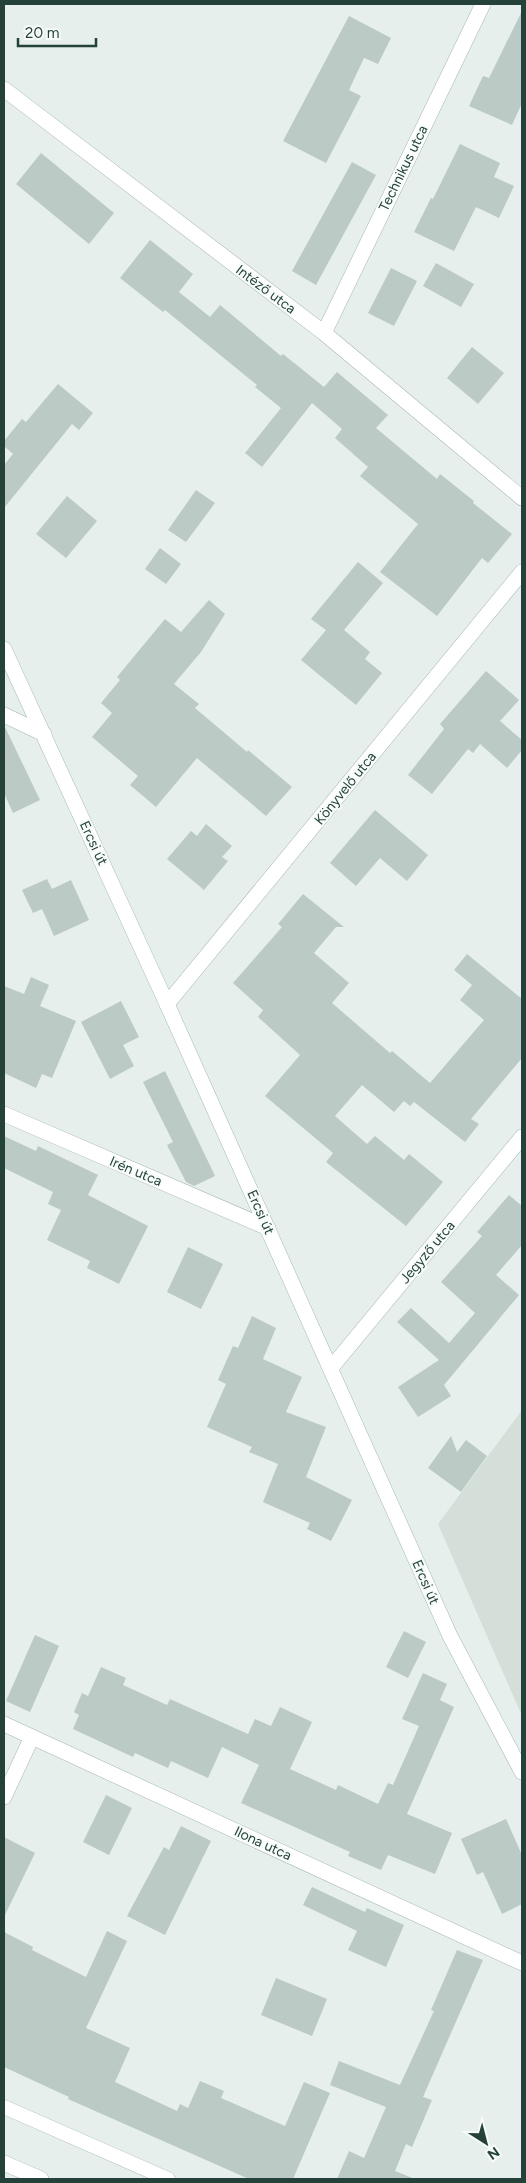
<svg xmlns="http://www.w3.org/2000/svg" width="526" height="2183" viewBox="0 0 526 2183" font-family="Figtree,sans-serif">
  <rect width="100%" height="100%" fill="#e6efeb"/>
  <path fill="#d4dfda" d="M522,1410v306l-84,-192z"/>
  <g fill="#bbcac4">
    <path d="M522,11v92l-10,22 -43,-19 14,-30 6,2z"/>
    <path d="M349,16l42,22 -13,26 -14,-6 -15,32 12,6 -35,67 -43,-22z"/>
    <path d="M460,144l40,19 -6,14 20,9 -15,32 -23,-11 -22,44 -40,-19 17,-34 2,1z"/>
    <path d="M41,153l73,60 -25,31 -73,-60z"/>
    <path d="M352,162l24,13 -60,110 -24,-14z"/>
    <path d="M150,240l43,34 -14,18 31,25 10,-12 61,51 2,-2 41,33 13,-15 51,43 -12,13 61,51 3,-5 34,27 -1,2 39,31 -24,29 -6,-5 -45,58 -57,-44 38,-48 -58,-48 8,-9 -33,-29 7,-9 -30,-26 -50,64 -17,-14 36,-45 -26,-21 2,-2 -92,-75 -2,2 -43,-34z"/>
    <path d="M436,263l38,21 -13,23 -38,-21z"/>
    <path d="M391,268l26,13 -23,45 -26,-13z"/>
    <path d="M472,347l32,26 -26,31 -31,-26z"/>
    <path d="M58,384l35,29 -14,17 -7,-6 -68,84v-43l9,-11 -9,-8v-5l18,-22 4,3z"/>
    <path d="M196,490l19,13 -29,39 -18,-12z"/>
    <path d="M67,496l30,25 -31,37 -30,-24z"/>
    <path d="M160,548l21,16 -15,20 -21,-15z"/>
    <path d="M358,562l25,21 -39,47 26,22 -5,7 17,14 -26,32 -55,-45 25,-30 -15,-11z"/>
    <path d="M209,600l16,14 -24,38 -27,32 25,20 -4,4 52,44 1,-2 44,37 -26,29 -69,-58 -41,49 -26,-22 8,-9 -46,-39 20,-24 -11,-10 19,-23 -3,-3 48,-58 16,13z"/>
    <path d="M486,671l33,29 -19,21 22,19v10l-15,18 -27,-24 -7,9 -5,-4 -36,45 -24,-19 36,-46 -4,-5z"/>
    <path d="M4,725l36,75 -27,13 -9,-20z"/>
    <path d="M375,810l53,45 -21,26 -27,-23 -24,28 -26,-23z"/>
    <path d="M206,824l26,22 -10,11 6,4 -24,29 -37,-31 24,-28 6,5z"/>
    <path d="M47,879l5,10 19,-9 18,40 -35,16 -12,-27 -9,4 -11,-23z"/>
    <path d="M303,894l41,33h-8l-22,26 35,30 -17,20 58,50 2,-2 38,32 54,-63 -24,-20 12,-15 -18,-15 13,-16 55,45v59l-51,61 8,5 -14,18 -51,-40 -4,4 -6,-5 -10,11 -32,-27 -27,31 32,28 8,-8 29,24 5,-6 34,28 -37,44 -80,-64 7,-9 -68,-57 35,-41 -42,-38 5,-7 -30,-27 49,-56 -4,-3z"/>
    <path d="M31,977l18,8 -9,21 36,15 -24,57 -10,-4 -6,14 -32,-15v-87l20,8z"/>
    <path d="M121,1001l18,36 -16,8 11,21 -24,13 -29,-57z"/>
    <path d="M165,1071l50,105 -21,10 -8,-4 -19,-37 6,-3 -30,-60z"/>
    <path d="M4,1136l32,15 2,-5 60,29 -10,20 60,31 -29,58 -32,-16 3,-7 -43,-21 14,-30 -13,-6 5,-12 -49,-24z"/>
    <path d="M509,1195l13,11v39l-26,30 23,20 -75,90 7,11 -33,21 -20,-30 41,-27 -42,-38 14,-14 38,35 26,-30 -34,-31 41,-46 -5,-4z"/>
    <path d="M188,1247l35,17 -22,45 -34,-17z"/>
    <path d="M252,1316l24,12 -13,31 39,18 -16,35 40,15 -20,50 46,23 -21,41 -24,-12 3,-6 -47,-21 15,-38 -29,-12 3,-5 -45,-20 19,-43 -8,-4 15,-34 5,2z"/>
    <path d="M451,1436l6,16 9,-12 21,16 -26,36 -33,-24z"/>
    <path d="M404,1631l22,11 -18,36 -22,-11z"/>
    <path d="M35,1635l24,11 -29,66 -24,-11z"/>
    <path d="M101,1667l25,11 -3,7 44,20 3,-6 78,35 7,-15 16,7 9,-19 32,15 -22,47 46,21 2,-5 40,19 10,-21 5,2 26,-59 -17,-7 21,-46 24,11 -7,16 14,7 -47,107 45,19 -17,41 -47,-19 -7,15 -33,-14 2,-4 -109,-49 18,-38 -37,-18 -14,31 -37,-17 -3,7 -33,-15 -2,4 -60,-28 6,-14 -5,-3 8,-19 6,3z"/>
    <path d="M106,1795l26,13 -23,47 -26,-13z"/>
    <path d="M506,1819l16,36v49l-20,10 -19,-42 -6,3 -16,-36z"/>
    <path d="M181,1826l30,15 -46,94 -38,-19 37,-69 5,3z"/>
    <path d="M4,1837l31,16 -31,64z"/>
    <path d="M312,1887l53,25 2,-4 37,17 -18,42 -38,-17 9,-19 -54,-26z"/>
    <path d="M107,1931l20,10 -41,87 44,20 -15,34 62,29 3,-7 8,4 12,-27 24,10 -3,7 64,28 19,-44 26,11 -37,86h-44l-181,-80 1,-2 -65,-30v-135l29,15 -1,3 54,27z"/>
    <path d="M457,1950l26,10 -60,137 9,3 -20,47 -6,-3 -11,27 20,8h-78l12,-28 15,7 22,-51 -56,-22 9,-24 61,24 34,-74 -3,-1z"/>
    <path d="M276,1978l51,21 -15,37 -51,-21z"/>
  </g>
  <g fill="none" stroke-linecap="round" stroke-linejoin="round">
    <defs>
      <path id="service" d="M4,2107l164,72"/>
      <g id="minor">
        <path d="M4,89l320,244 198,165"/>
        <path d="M324,333l159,-329"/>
        <path d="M4,715l40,19"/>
        <path d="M167,1004l355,-432"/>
        <path d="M4,1114l264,114"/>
        <path d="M331,1368l191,-231"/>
        <path d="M4,1724l518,239"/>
        <path d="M4,1797l28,-60"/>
      </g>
      <path id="tertiary" d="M4,2163l37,16"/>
      <path id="secondary" d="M4,649l163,355 283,632 72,136"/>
    </defs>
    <use href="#service" stroke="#a8b8b2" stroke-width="15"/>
    <use href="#minor" stroke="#a8b8b2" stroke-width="16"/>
    <use href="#tertiary" stroke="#a8b8b2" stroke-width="16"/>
    <use href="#secondary" stroke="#a4bbb3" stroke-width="16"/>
    <use href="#service" stroke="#fff" stroke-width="14"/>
    <use href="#minor" stroke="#fff" stroke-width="15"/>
    <use href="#tertiary" stroke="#fff" stroke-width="15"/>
    <use href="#secondary" stroke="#fff" stroke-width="15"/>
  </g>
  <g text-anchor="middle" stroke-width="4" stroke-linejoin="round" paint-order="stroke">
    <g font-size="14" fill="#24423a" stroke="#f7fbf9">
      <text transform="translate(403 168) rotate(-64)" y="5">Technikus utca</text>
      <text transform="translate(266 289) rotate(37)" y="5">Intéző utca</text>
      <text transform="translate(345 788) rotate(-51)" y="5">Könyvelő utca</text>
      <text transform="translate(94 843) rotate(65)" y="5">Ercsi út</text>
      <text transform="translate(136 1171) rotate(23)" y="5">Irén utca</text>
      <text transform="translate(261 1212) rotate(66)" y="5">Ercsi út</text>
      <text transform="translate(427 1252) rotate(-50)" y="5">Jegyző utca</text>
      <text transform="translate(426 1582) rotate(66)" y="5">Ercsi út</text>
      <text transform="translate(263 1843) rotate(25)" y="5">Ilona utca</text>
    </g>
  </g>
  <rect width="526" height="2183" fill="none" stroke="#24423a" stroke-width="10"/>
  <g transform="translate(486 2143) rotate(144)" stroke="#f7fbf9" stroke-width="4" paint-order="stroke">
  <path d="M0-4L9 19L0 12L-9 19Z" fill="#24423a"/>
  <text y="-8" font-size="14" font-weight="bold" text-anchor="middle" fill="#24423a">N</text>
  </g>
  <path d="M18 38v8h78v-8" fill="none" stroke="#24423a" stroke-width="2.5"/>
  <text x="25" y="38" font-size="15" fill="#24423a" stroke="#f7fbf9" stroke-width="4" paint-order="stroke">20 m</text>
</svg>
